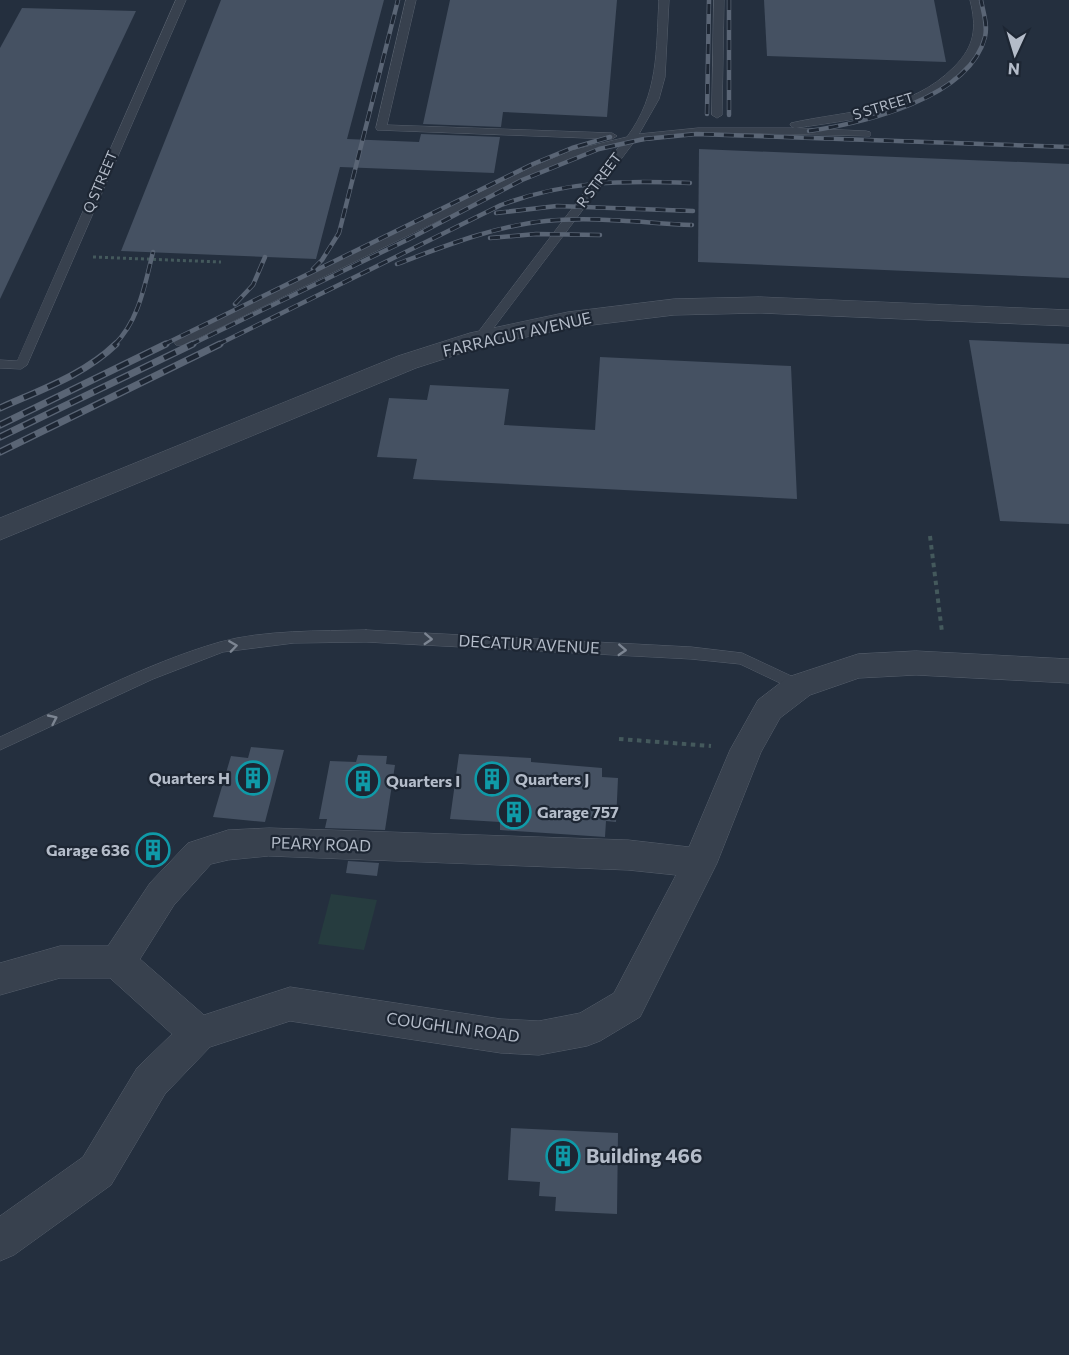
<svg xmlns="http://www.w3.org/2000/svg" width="1069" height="1355" viewBox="0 0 1069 1355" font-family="Commissioner,sans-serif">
  <rect width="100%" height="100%" fill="#242f3e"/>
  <path fill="#263c3f" d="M331,894l46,6 -13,50 -46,-6z"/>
  <g fill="#455162">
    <path d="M221,0h163l-37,139 72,3 2,-8 79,3 -6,36 -154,-6 -24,92 -195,-8z"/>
    <path d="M450,0h167l-10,117 -104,-5 -2,15 -78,-3z"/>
    <path d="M764,0h170l12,62 -179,-6z"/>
    <path d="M22,8l114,3 -136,288v-251z"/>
    <path d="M699,149l370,15v114l-371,-16z"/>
    <path d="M969,340l100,4v180l-69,-3z"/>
    <path d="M600,357l191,9 6,133 -384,-20 4,-20 -40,-2 12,-59 38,2 3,-15 79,4 -5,36 91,5z"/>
    <path d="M251,747l33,3 -19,72 -52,-5 18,-61 17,2z"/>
    <path d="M459,754l72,4v4l71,6v9l16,1 -2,44 -10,-1 -1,16 -105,-7v-8l-50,-3z"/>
    <path d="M358,755l29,1 -1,8 9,1 -10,65 -60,-2 2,-9h-8l11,-58 26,1z"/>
    <path d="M348,861l31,2 -2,13 -31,-3z"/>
    <path d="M511,1128l107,5 -1,81 -62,-3 1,-14 -17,-1 1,-14 -32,-2z"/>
  </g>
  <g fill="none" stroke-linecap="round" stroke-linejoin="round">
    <defs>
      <g id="service">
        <path d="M176,0h10l-159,365 -6,4 -21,-1v-8l17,1z"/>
        <path d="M406,0h10l-29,125 225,8 5,3 -5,3 -235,-9 -1,-2z"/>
        <path d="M659,0h10l-4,77 -6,22 -20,35 59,-6h96l-4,-3 1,-2c58,-13 119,-11 163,-56 21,-21 23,-39 16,-67h10c2,10 6,21 5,32 -2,13 -10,26 -20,35 -45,46 -108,52 -169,61l70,3 4,1v4l-131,-3 -41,1 -64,8 -151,200h-8l-2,-3 148,-195 -40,11 -41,16 -356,174h-8l-2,-3 2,-3 356,-172 41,-17 54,-13c32,-43 29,-86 32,-137z"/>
        <path d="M714,0h10l-2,115 -5,3 -5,-3z"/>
        <path d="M366,630l325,17 51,6 62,29 3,4 -3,4 -5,2 -59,-28 -49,-5 -325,-17 -72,1 -71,9 -70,27 -153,71v-13c71,-33 144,-73 220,-95 43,-12 101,-11 146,-12z"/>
      </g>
      <g id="minor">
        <path d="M760,297l309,13v16l-309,-13 -86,2 -106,13 -84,18 -68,22 -416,172v-22l398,-162 72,-23 98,-21 106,-13z"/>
        <path d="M916,651l153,8v24l-153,-8 -57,3 -49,17 -30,23 -19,34 -44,111 -77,154 -40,24 -13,5 -48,9 -38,-2 -211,-32 -80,26 -45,47 -54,91 -97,70 -14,6v-45l83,-59 54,-89 35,-34 -62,-56h-50l-60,17v-32l60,-17h48l42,-63 38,-40 40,-13 41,-2 359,12 61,7 41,-97 28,-50 30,-23 70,-23zM269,856l359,14 48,5 -62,118 -34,20 -41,8 -38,-2 -211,-32 -86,28 -64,-56 34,-54 37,-41 17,-4z"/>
      </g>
    </defs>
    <use href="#service" stroke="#565f6c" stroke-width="1"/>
    <use href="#minor" stroke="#565f6c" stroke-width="1"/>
    <path stroke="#44595c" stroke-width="3" stroke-dasharray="3 3" stroke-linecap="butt" d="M93,257l128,5"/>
    <g stroke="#44595c" stroke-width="4" stroke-dasharray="4.5 4.5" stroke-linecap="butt">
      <path d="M930,536l12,96"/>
      <path d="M619,739l92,7"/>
    </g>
    <use href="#service" fill="#38414e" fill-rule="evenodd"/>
    <use href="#minor" fill="#38414e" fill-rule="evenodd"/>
    <defs>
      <g id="rail-far1">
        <path d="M729,0v115"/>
        <path d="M707,114l2,-114"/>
        <path d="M809,131c54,-8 160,-32 176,-94 3,-12 -2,-26 -4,-37"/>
        <path d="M496,213l61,-7 136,5"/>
        <path d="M490,238l46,-4 64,1"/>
        <path d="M397,264c48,-18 97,-38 149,-43 48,-5 98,2 146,4"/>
        <path d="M313,269l9,-9 17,-27 59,-233"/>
        <path d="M235,304l18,-19 12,-28"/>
        <path d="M114,345c25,-24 31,-61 39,-93"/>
        <path d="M163,345l370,-181 39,-16 38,-11"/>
        <path d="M190,345l219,-106 113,-59 77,-31 45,-10 52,-5 373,13"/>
        <path d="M217,345l284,-140c65,-24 121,-25 189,-22"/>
      </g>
      <g id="rail">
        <path d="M0,408c40,-18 84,-33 116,-64"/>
        <path d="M0,425l166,-81"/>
        <path d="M0,437l193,-93"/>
        <path d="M0,452l220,-108"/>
      </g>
    </defs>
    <use href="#rail-far1" stroke="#5a6575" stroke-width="4.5"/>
    <use href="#rail" stroke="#5a6575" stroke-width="7"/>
    <use href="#rail-far1" stroke="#1d2633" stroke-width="3" stroke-dasharray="10" stroke-linecap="butt"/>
    <use href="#rail" stroke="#1d2633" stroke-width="4.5" stroke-dasharray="13" stroke-linecap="butt"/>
  </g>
  <defs><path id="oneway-chevron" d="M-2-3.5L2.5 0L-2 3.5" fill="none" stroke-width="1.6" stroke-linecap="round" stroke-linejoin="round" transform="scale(1.5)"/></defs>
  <g stroke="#7c8592">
    <use href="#oneway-chevron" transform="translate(428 639) rotate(3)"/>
    <use href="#oneway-chevron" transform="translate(233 646) rotate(-8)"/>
    <use href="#oneway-chevron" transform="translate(622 650) rotate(3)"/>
    <use href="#oneway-chevron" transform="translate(53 719) rotate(-25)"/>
  </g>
  <defs>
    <symbol id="building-ring" viewBox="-11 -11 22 22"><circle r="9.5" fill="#1d2633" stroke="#0f9aa8" stroke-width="1.5"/><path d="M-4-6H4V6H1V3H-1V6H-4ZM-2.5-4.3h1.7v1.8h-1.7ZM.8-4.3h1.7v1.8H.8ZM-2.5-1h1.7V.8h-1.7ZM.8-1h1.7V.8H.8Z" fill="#0f9aa8"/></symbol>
  </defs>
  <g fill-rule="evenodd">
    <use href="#building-ring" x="234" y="759" width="38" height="38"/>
    <use href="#building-ring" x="473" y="760" width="38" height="38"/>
    <use href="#building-ring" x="344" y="762" width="38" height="38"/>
    <use href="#building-ring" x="495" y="793" width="38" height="38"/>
    <use href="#building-ring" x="134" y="831" width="38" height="38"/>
    <use href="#building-ring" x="544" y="1137" width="38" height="38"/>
  </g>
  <g text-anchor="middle" stroke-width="4.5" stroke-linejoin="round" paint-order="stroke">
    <g font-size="14" fill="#b4bcc9" stroke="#1d2633">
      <text transform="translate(883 106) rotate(-17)" y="5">S STREET</text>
      <text transform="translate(599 180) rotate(-53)" y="5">R STREET</text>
      <text transform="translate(100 182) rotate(-67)" y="5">Q STREET</text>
    </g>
    <g font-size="16" fill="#b4bcc9" stroke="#1d2633">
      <text transform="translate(517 334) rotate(-13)" y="6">FARRAGUT AVENUE</text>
      <text transform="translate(529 644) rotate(3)" y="6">DECATUR AVENUE</text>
      <text transform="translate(321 844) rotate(2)" y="6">PEARY ROAD</text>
      <text transform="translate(453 1027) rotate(8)" y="6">COUGHLIN ROAD</text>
    </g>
    <g font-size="16" font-weight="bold" fill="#b4bcc9" stroke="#1d2633" text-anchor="start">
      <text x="230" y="784" text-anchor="end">Quarters H</text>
      <text x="515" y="785">Quarters J</text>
      <text x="386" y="787">Quarters I</text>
      <text x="537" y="818">Garage 757</text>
      <text x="130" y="856" text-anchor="end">Garage 636</text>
    </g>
    <g font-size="20" font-weight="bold" fill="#b4bcc9" stroke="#1d2633" text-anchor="start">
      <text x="586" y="1163">Building 466</text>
    </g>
  </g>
  <g transform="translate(1015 54) rotate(184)" stroke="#1d2633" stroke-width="4.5" paint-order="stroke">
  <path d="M0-4.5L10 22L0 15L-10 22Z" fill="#b4bcc9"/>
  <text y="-9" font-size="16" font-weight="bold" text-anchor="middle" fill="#b4bcc9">N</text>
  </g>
</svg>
